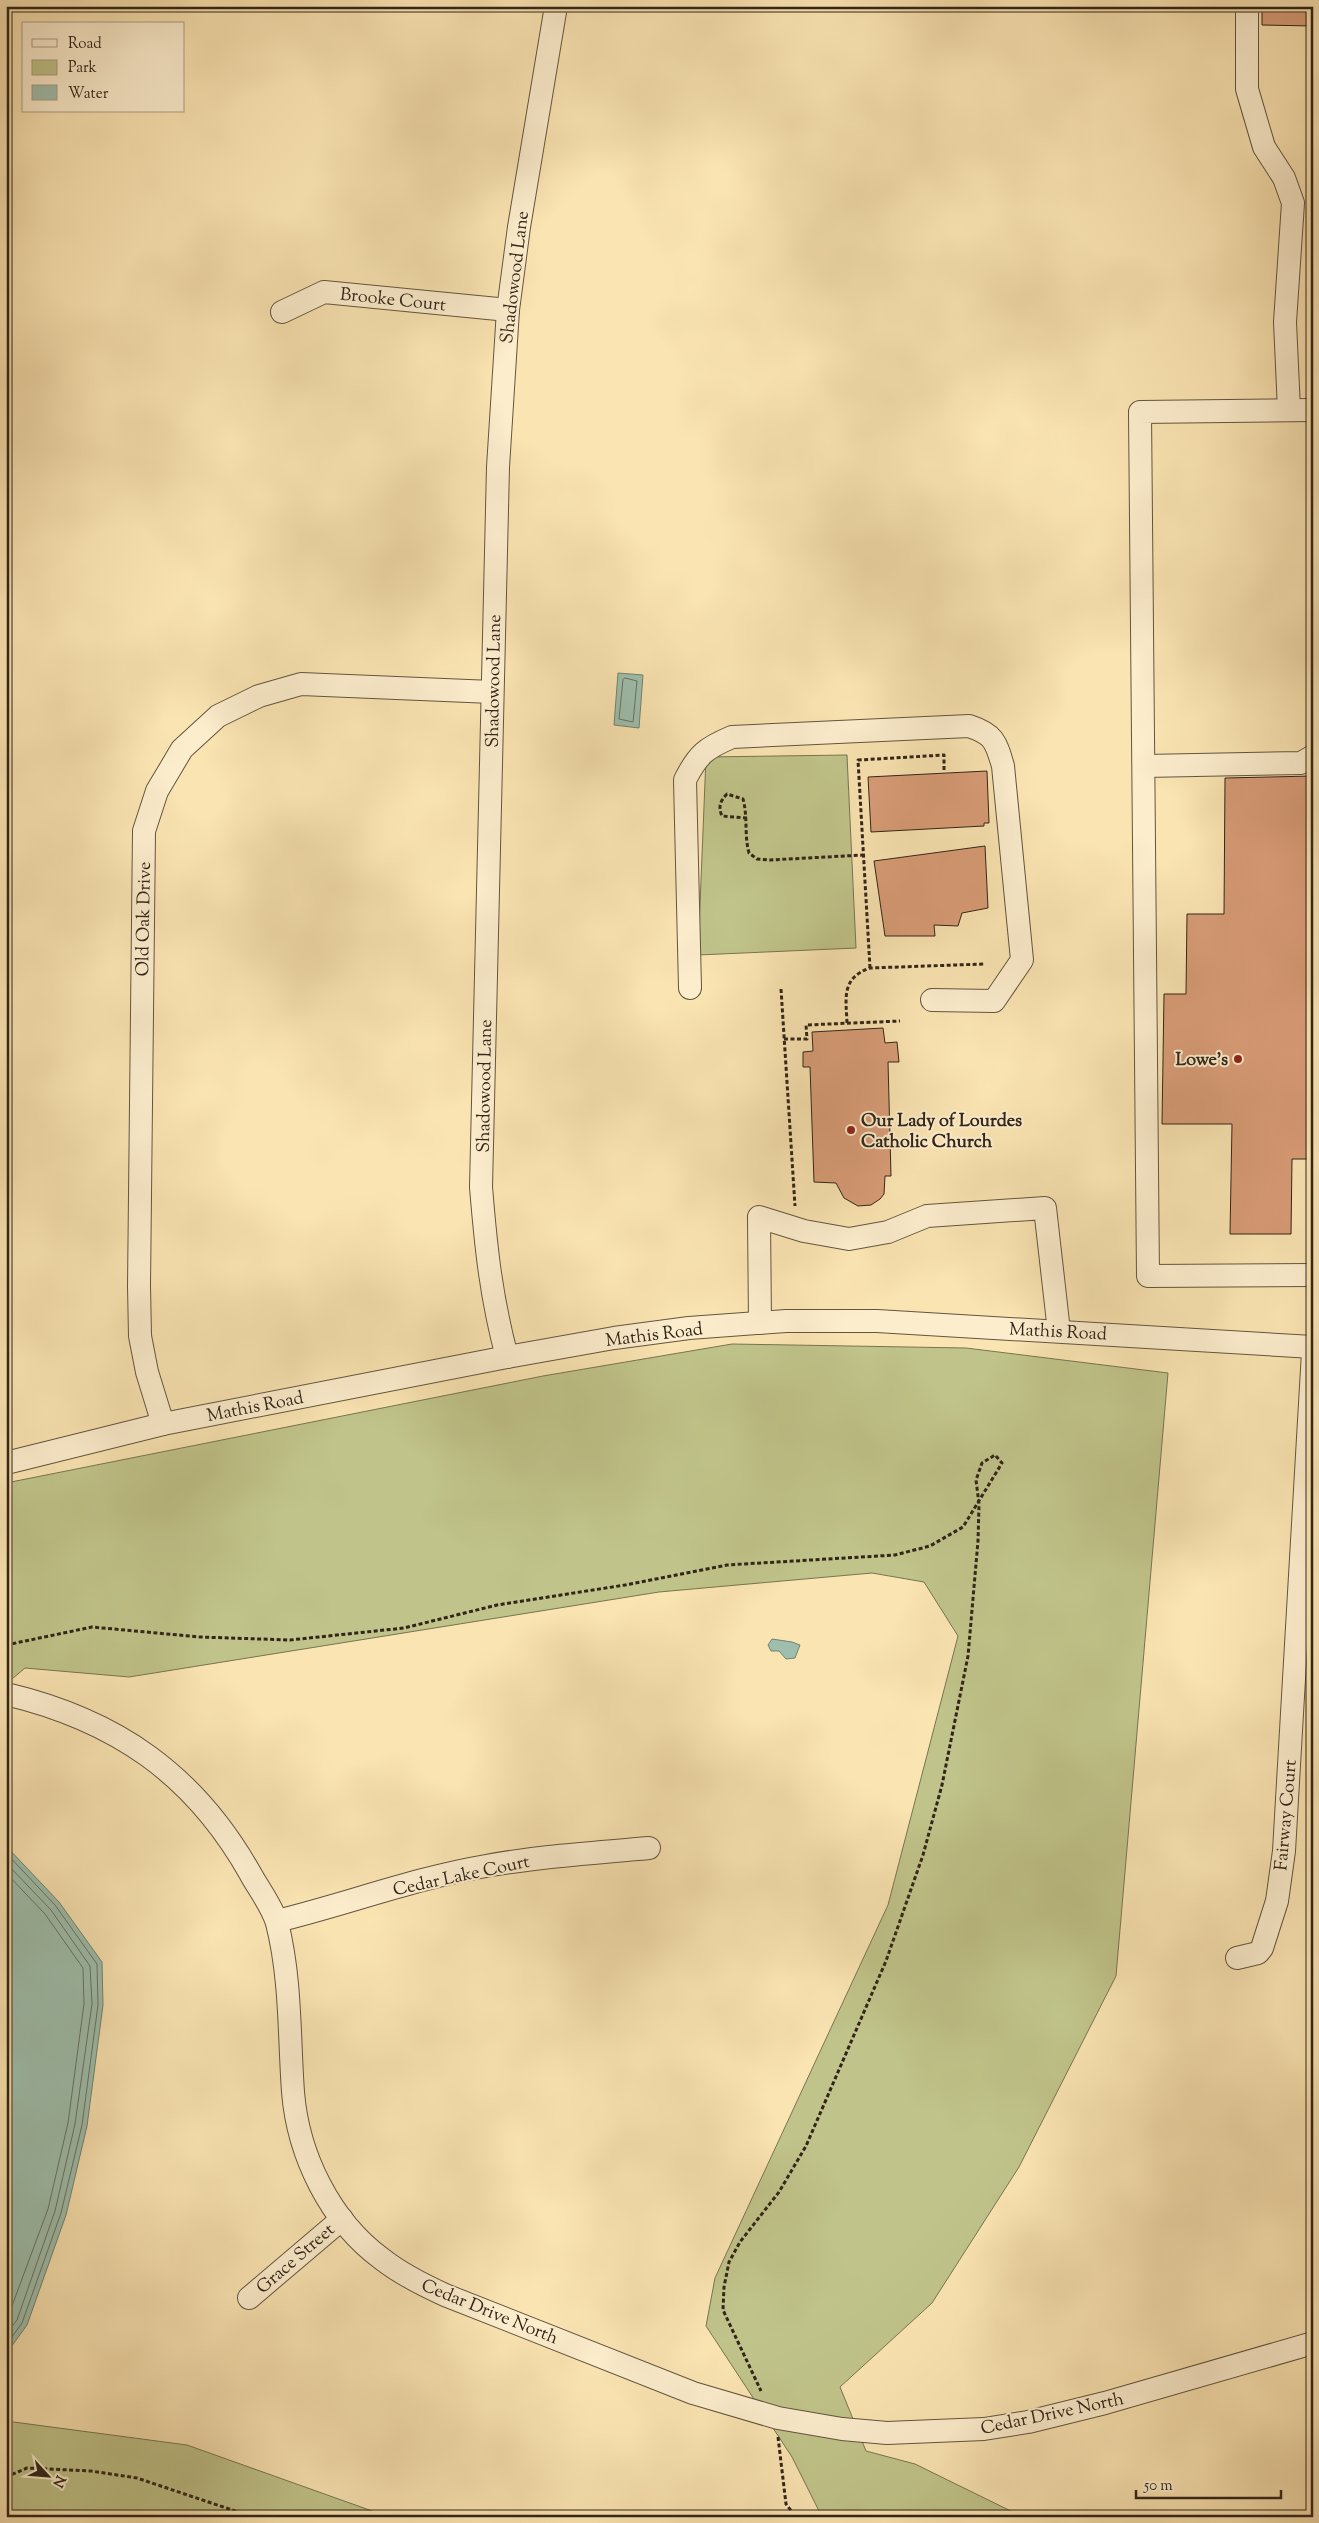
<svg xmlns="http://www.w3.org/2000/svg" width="1319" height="2523" viewBox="0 0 1319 2523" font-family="'Sorts Mill Goudy',serif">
  <rect width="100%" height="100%" fill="#fae4b2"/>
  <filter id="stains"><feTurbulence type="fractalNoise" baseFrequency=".004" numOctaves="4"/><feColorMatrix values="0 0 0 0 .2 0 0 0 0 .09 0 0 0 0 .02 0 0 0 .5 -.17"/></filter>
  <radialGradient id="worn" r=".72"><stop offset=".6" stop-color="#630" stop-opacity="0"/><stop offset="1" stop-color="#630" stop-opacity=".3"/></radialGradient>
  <g fill="#c0c48a" stroke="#787452">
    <path d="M847,755l9,193 -158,7 8,-198z"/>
    <path d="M732,1344l234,4 202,25 -52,603 -97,191 -87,136 -92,84 26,64 49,13 108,53h-201l-30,-60 -86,-131 9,-48 173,-373 70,-269 -34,-54 -52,-9 -213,19 -530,85 -104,-9 -19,16v-201l537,-107z"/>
    <path d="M6,2421l181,24 202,72h-383z"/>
  </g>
  <g fill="#9ebfad" stroke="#728172">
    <path d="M618,673l25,2 -4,53 -25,-3z"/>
    <path d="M772,1639l20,3 8,3 -5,13 -9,1 -7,-8h-8l-3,-6z"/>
    <path d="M6,1846l53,56 43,60 1,43 -16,121 -21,89 -39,110 -21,29z"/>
  </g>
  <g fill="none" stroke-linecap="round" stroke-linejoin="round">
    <g stroke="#687263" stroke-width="1">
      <path d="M625,678l12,3 -4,41 -14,-3 4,-39z"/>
      <path d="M6,1853l49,52 42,59 1,41 -16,120 -21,88 -39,110 -16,22"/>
      <path d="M6,1863l45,47 39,56 2,38 -17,120 -20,87 -38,109 -11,14"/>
      <path d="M6,1873l39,41 38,54 1,36 -16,119 -20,86 -42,113"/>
    </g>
  </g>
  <g fill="#d89c77" stroke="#312519">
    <path d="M1262,6h51v20l-51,-1z"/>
    <path d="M987,771l2,52h-5v3l-113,6 -3,-55z"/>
    <path d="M1313,776v383h-21l-1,75h-61l2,-110h-70l2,-130h22l1,-80h37l1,-136z"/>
    <path d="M985,846l3,62 -26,5 -4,13 -24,-1 1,11h-50l-11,-75z"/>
    <path d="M883,1028l2,15 12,-1 2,20h-11l3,114h-6l-1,18 -4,5 -9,6 -13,1 -14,-8 -8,-15 -22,-1 -4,-115h-7v-15l10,-1 -1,-19z"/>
  </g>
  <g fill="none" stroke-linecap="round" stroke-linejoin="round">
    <defs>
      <g id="minor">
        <path d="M1247,6v83l17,58 20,31 9,25 -8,119 4,88"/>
        <path d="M282,312l42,-20 184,18"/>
        <path d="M1313,410l-173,2 8,864 165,-1"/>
        <path d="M1145,766l156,-3 12,-7"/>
        <path d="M690,988l-5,-208c13,-26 21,-32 47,-43l237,-11c25,8 27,16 34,40l19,194 -28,41 -62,-1"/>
        <path d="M760,1323l-1,-106 45,14 45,8 39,-7 39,-16 118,-8 14,123"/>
        <path d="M507,1357c-16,-60 -21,-109 -26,-170l17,-720 10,-157 11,-83 37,-221"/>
        <path d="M163,1424l-16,-52 -7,-36 -1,-50 5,-455 13,-40 25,-42 36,-33 41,-20 42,-12 191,8"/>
        <path d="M6,1463l157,-39 344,-67 107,-19 75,-10 97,-7h91l436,26"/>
        <path d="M6,1694c110,26 188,80 244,179 8,15 22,33 27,50 14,55 12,113 16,169 5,63 37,129 89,167 19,15 41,26 63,36l248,98 85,25 64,11 45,4 97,-4 44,-7 77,-19 208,-60"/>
        <path d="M277,1921c70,-17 138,-43 209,-55 54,-10 109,-13 163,-18"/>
        <path d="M1237,1958l21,-5 4,-5 15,-47 7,-50 29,-499"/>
        <path d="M249,2298l93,-79"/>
      </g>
    </defs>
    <use href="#minor" stroke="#63553f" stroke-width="24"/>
    <g stroke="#312519" stroke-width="3" stroke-dasharray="4 2.5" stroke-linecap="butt">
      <path d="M747,818l-25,-2c-4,-9 -2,-15 5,-22l16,5c5,18 1,36 6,54l8,6 13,1 93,-5"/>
      <path d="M870,968l-12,-208 86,-5v15"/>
      <path d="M781,989l14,217"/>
      <path d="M847,1023c-1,-25 -6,-45 23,-55l114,-4"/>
      <path d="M784,1039h23l-1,-14 94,-4"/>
      <path d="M6,1645l86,-18 108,10 90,3 114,-12 93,-23 128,-20 102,-20 168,-10 35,-9 33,-19 39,-64 -7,-8 -13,8 -6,17 3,24 -1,37 -10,115 -26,129 -19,70 -37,106 -80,185 -27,46 -39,50 -11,20 -5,25 -1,23 38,81"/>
      <path d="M778,2437l8,67 6,8 10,5"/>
      <path d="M6,2477l21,-9 64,3 46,7 116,39"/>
    </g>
    <use href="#minor" stroke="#fcedcd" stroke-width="22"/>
  </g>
  <g fill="#8f2418" stroke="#fcedcd" stroke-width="2">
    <circle cx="1238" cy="1059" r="5"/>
    <circle cx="851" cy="1130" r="5"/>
  </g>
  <g text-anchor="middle" stroke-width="4" stroke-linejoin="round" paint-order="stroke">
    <g font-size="18" fill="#312519" stroke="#fcedcd">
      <text transform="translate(514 277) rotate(-83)" y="6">Shadowood Lane</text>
      <text transform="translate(393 299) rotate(6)" y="6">Brooke Court</text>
      <text transform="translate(493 681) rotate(-89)" y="6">Shadowood Lane</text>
      <text transform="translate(143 919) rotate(-89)" y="6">Old Oak Drive</text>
      <text transform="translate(484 1086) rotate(-89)" y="6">Shadowood Lane</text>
      <text transform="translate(1058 1331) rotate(3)" y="6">Mathis Road</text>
      <text transform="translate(654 1334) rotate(-7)" y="6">Mathis Road</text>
      <text transform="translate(255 1406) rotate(-11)" y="6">Mathis Road</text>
      <text transform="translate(1285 1815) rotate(-85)" y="6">Fairway Court</text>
      <text transform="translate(461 1875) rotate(-12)" y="6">Cedar Lake Court</text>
      <text transform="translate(295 2258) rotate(-41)" y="6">Grace Street</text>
      <text transform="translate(490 2311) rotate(22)" y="6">Cedar Drive North</text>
      <text transform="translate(1052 2413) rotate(-12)" y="6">Cedar Drive North</text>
    </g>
    <g font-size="18" font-weight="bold" fill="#312519" stroke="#fcedcd" text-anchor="end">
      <text x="1228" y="1065">Lowe's</text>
      <text x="861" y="1126" text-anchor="start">Our Lady of Lourdes<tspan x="861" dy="21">Catholic Church</tspan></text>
    </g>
  </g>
  <rect width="1319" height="2523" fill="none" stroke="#fae4b2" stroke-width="25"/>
  <rect x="8" y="8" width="1304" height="2508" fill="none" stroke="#312519" stroke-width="2.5"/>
  <rect x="12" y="12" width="1294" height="2498" fill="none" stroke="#312519"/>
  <rect x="22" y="22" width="162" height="90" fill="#fcedcd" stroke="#ab9d85"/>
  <rect x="32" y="39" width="25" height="8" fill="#fcedcd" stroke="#ab9d85"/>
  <text x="68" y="48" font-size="15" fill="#312519">Road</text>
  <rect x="32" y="60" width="25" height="15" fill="#c0c48a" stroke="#ab9d85"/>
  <text x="68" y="72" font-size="15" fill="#312519">Park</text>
  <rect x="32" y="85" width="25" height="15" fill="#9ebfad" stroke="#ab9d85"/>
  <text x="68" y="98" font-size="15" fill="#312519">Water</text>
  <g transform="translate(48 2476) rotate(116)" stroke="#fcedcd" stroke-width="4" paint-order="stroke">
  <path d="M0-4L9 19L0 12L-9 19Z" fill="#312519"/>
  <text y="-8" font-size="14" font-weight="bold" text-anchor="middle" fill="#312519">N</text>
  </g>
  <path d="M1136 2490v8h145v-8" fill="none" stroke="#312519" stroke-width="2.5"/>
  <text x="1144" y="2490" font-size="15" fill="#312519" stroke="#fcedcd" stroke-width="4" paint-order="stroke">50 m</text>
  <rect width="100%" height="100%" filter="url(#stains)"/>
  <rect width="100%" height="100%" fill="url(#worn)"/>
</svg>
